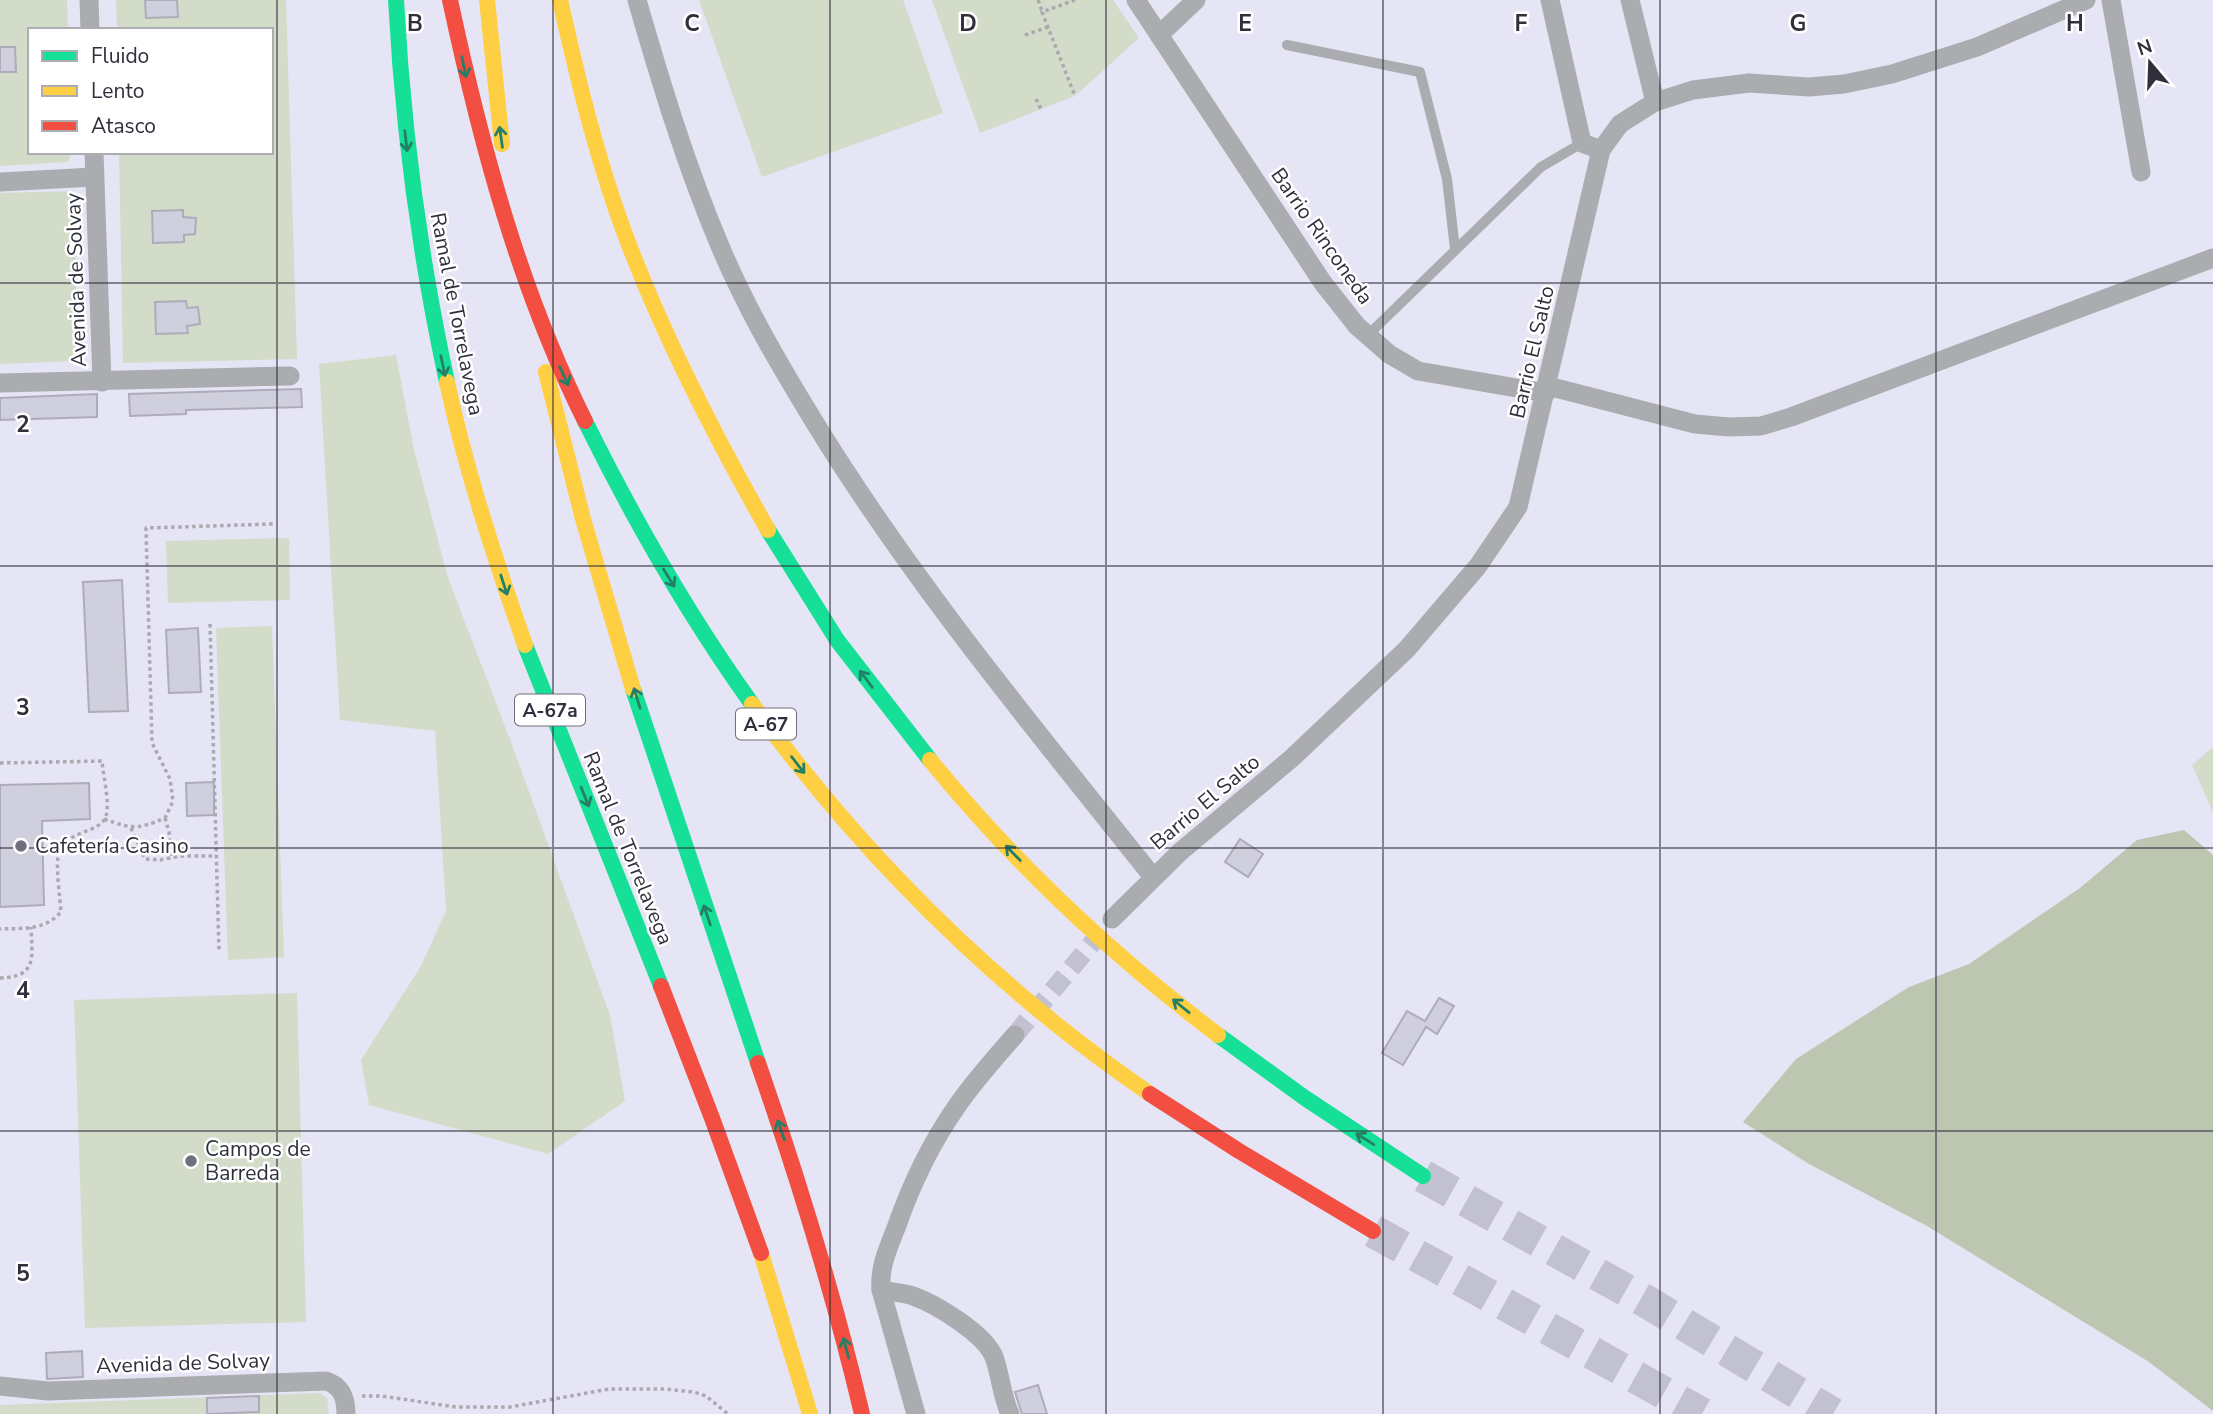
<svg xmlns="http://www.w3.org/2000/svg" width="2213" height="1414" viewBox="0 0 2213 1414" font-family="'Nunito Sans',sans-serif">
  <rect width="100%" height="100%" fill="#e6e5f6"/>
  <g fill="#d2dcc8">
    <path d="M0,0h67l1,30h-38v122h41l-1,6 -3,4 -67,4z"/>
    <path d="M116,0h170l11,359 -174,4 -4,-211h152v-122h-154z"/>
    <path d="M699,0h204l40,113 -181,64z"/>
    <path d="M932,0h181l26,38 -64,58 -95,37z"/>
    <path d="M73,191l6,170 -79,3v-171z"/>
    <path d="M396,355l18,95 34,128 63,164 99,273 15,86 -77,53 -179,-49 -8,-45 60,-94 25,-55 -11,-180 -95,-11 -21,-356z"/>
    <path d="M289,538l1,62 -122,3 -2,-62z"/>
    <path d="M272,626l12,331 -56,3 -12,-332z"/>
    <path d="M2213,747v65l-21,-47z"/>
    <path d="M297,993l9,329 -221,6 -11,-328z"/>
    <path d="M320,1393l7,5 2,16h-329v-9z"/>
  </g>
  <path fill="#bcc6b1" d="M2184,830l29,25v556l-64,-49 -222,-136 -118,-62 -66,-42 53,-63 113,-72 60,-23 111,-76 57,-48z"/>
  <g fill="#d0cfdd" stroke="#adacba" stroke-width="2">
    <path d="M145,0h32l1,17 -32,1z"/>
    <path d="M0,47h15l1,25h-16z"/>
    <path d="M183,210v7l13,1 -1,16 -11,1v7l-31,1 -1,-32z"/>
    <path d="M186,301l1,7 11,-1 2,17 -13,2 1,7 -32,1 -1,-32z"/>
    <path d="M301,389l1,18 -116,3v4l-56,2 -1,-22z"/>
    <path d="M97,394v23l-97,3v-22z"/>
    <path d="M122,580l6,131 -39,1 -6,-130z"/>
    <path d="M198,628l3,64 -32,1 -3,-63z"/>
    <path d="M214,782v33l-27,1 -1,-33z"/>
    <path d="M89,783l1,36 -48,2 2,84 -44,2v-122z"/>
    <path d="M1240,839l23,15 -15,23 -23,-15z"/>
    <path d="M1439,998l15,8 -17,28 -11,-7 -23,38 -21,-12 25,-42 18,10z"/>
    <path d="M82,1351l1,26 -36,2 -1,-26z"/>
    <path d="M1038,1385l9,29h-25l-7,-22z"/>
    <path d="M259,1396v16l-52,2v-16z"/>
  </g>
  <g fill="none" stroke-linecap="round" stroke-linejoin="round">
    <path stroke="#c2c1d1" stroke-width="19" stroke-dasharray="19 10" stroke-linecap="butt" d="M1015,1035l90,-107"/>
    <g stroke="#c2c1d1" stroke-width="33" stroke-dasharray="33 17" stroke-linecap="butt">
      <path d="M1423,1176l224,126 186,112"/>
      <path d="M1373,1231l329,183"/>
    </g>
    <g stroke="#a9a9af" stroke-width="3.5" stroke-dasharray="3.5 3.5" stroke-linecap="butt">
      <path d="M1038,0l4,11"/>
      <path d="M1075,0l-33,12 33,84"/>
      <path d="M1025,35l23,-8"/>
      <path d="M1036,99l5,10"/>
      <path d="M210,624l9,328"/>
      <path d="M0,763l102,-2c1,13 8,43 4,55 -6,19 -42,12 -48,41 -2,13 2,41 3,55 -17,19 -38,16 -61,17"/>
      <path d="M165,818l4,14 3,25"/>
      <path d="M104,819c29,10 32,11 61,-1l8,-17 -3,-22 -18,-36 -6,-215 127,-4"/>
      <path d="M131,828l14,31 15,1 20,-4h36"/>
      <path d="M0,978c38,-1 32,-21 31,-51"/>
      <path d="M362,1396h19l75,11h54l99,-18h57l28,3 12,4 22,18"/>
    </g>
    <g stroke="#aaacaf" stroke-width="10">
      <path d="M1287,45l133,27 27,107 8,70"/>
      <path d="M1368,335l173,-168 41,-24"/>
    </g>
    <g stroke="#aaacaf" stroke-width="19">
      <path d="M89,0l1,30"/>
      <path d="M637,0c24,83 49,166 83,246 26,62 60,120 95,177 99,161 220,306 338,454"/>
      <path d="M1136,0l187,283 34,43 32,28 29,17 128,22"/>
      <path d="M1550,0l32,143 19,7"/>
      <path d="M1630,0l25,102"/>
      <path d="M2111,0l30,172"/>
      <path d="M1159,35l37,-35"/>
      <path d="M94,152l8,230"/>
      <path d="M0,182l94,-5"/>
      <path d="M0,383l290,-7"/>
      <path d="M1548,386l147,38 34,3 32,-1 30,-9 422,-159"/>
      <path d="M1112,919l68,-67 112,-94 115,-109 71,-83 40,-59 83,-357 19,-26 35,-22 38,-12 56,-7 60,4 35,-3 48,-10 85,-27 109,-47"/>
      <path d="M881,1290c11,2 22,3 32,6 23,8 72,38 81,61 7,19 7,37 16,57"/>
      <path d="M0,1386l48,5 278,-10c16,5 20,17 20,33"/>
      <path d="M916,1414l-35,-124c-2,-22 7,-42 15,-62 15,-43 35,-85 61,-122 17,-25 38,-48 58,-71"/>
    </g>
    <g stroke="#16e098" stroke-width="16">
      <path d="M396,0c7,132 23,253 51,382"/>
      <path d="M585,421c49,99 103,194 167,283"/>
      <path d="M768,530l69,110 93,120"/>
      <path d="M525,645l136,341"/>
      <path d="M633,689l125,374"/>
      <path d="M1218,1035l87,63 118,78"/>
    </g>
    <g stroke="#ffcf43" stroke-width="16">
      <path d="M487,0l15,144"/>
      <path d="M560,0c18,80 37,160 66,237 38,101 88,198 142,293"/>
      <path d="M546,372l37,147 50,170"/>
      <path d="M447,382c19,89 48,177 78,263"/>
      <path d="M752,704c110,151 244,284 398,390"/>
      <path d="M930,760c84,103 182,195 288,275"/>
      <path d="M761,1253l49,161"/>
    </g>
    <g stroke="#f24e42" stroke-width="16">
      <path d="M450,0c31,145 69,288 135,421"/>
      <path d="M661,986l51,132 49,135"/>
      <path d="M758,1063c40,115 76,232 104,351"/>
      <path d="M1150,1094l89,57 134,80"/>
    </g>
  </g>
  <defs><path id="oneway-shaft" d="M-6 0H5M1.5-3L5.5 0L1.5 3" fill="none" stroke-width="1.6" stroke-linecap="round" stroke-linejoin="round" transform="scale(1.75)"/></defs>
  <g stroke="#247f66">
    <use href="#oneway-shaft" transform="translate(464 67) rotate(78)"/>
    <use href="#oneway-shaft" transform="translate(501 137) rotate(-98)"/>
    <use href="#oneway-shaft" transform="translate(406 141) rotate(83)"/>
    <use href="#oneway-shaft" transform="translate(443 366) rotate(78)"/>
    <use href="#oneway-shaft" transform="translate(564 376) rotate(65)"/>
    <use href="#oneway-shaft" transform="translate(669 578) rotate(58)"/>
    <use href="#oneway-shaft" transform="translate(504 585) rotate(72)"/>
    <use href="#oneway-shaft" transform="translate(866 679) rotate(-127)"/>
    <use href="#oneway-shaft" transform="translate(637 698) rotate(-107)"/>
    <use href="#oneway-shaft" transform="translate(798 765) rotate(52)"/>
    <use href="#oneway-shaft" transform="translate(585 797) rotate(68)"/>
    <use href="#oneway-shaft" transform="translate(1013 853) rotate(-134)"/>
    <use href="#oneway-shaft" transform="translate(707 915) rotate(-109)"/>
    <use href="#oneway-shaft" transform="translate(1181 1006) rotate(-141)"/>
    <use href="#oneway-shaft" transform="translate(781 1130) rotate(-109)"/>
    <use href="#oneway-shaft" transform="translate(1365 1139) rotate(-148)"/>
    <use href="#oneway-shaft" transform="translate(846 1348) rotate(-105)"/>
  </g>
  <path fill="none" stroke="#30303d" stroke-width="2" stroke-opacity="0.55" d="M277,0v1414M553,0v1414M830,0v1414M1106,0v1414M1383,0v1414M1660,0v1414M1936,0v1414M0,283h2213M0,566h2213M0,848h2213M0,1131h2213"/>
  <g fill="#706f7e" stroke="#fff" stroke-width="2.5">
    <circle cx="21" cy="846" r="7"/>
    <circle cx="191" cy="1161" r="7"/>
  </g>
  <g text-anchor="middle" stroke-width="5" stroke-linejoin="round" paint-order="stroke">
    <g fill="#fff" stroke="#6e6e77" stroke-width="2">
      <rect x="515" y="694.5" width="70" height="31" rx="5"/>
      <rect x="736" y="708.5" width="60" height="31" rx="5"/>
    </g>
    <g font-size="19" font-weight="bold" fill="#30303d">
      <text x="550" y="717">A-67a</text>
      <text x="766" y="731">A-67</text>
    </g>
    <g font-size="21" fill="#30303d" stroke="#fff">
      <text transform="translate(1322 236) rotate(55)" y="7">Barrio Rinconeda</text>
      <text transform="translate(76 280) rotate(-92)" y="7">Avenida de Solvay</text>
      <text transform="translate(457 314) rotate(79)" y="7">Ramal de Torrelavega</text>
      <text transform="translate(1532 352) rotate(-77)" y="7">Barrio El Salto</text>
      <text transform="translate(1205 802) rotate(-40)" y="7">Barrio El Salto</text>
      <text transform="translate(628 848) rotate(68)" y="7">Ramal de Torrelavega</text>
      <text transform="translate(183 1363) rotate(-2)" y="7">Avenida de Solvay</text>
    </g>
    <g font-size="21" fill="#30303d" stroke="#fff" text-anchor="start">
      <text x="35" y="853">Cafetería Casino</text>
      <text x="205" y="1156">Campos de<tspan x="205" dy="24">Barreda</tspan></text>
    </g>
  </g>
  <g font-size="23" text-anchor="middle" font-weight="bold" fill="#30303d" stroke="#fff" stroke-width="5" stroke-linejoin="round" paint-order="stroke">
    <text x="415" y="31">B</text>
    <text x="692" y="31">C</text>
    <text x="968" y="31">D</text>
    <text x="1245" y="31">E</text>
    <text x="1521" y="31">F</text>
    <text x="1798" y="31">G</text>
    <text x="2075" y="31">H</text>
    <text x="23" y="432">2</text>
    <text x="23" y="715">3</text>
    <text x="23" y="998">4</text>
    <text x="23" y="1281">5</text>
  </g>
  <rect x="28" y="28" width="245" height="126" fill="#ffffff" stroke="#acacb1" stroke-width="2"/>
  <rect x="42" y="51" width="35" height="10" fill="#16e098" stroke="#acacb1" stroke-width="2"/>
  <text x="91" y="63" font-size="21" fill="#30303d">Fluido</text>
  <rect x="42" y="86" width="35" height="10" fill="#ffcf43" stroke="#acacb1" stroke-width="2"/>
  <text x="91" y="98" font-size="21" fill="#30303d">Lento</text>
  <rect x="42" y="121" width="35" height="10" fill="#f24e42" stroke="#acacb1" stroke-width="2"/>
  <text x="91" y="133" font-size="21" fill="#30303d">Atasco</text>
  <g transform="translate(2150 63) rotate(341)" stroke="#ffffff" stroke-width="5" paint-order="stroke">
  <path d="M0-5L12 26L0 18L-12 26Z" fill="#30303d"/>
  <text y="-10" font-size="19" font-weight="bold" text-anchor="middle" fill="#30303d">N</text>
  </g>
</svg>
